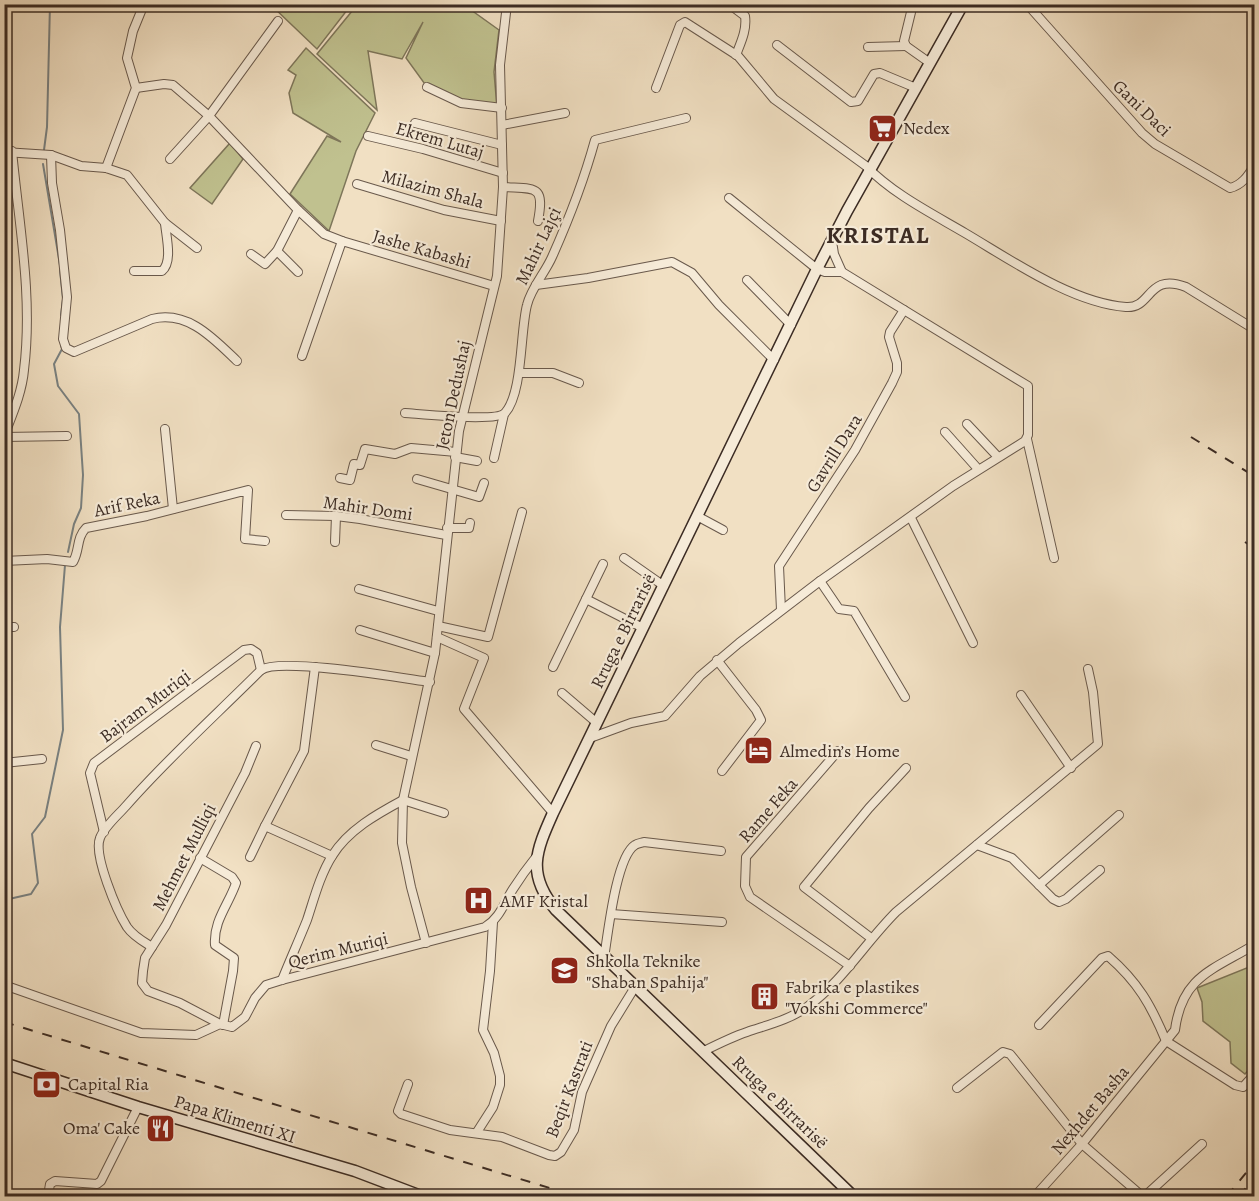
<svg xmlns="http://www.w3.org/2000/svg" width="1259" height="1201" font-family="Alegreya,serif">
<rect width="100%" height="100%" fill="#f1e0c3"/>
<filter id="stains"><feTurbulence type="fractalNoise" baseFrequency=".00333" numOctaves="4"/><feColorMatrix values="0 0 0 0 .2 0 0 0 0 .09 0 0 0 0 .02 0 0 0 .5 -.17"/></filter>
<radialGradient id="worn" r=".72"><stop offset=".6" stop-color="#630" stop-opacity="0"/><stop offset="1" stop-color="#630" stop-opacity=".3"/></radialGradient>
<g fill="#c0c18f" stroke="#7e765a" stroke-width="1.5">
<path d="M351 5 317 49 271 5 351 4Z"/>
<path d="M357 5H464L499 30 494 72 497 107 461 103 427 87 406 58 423 22 402 59 368 51 377 110 317 54Z"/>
<path d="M306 48 375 113 356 151 329 231 290 194 327 136 341 142 293 113 289 93 296 75 288 70Z"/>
<path d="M230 143 243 159 212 204 190 188Z"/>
<path d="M1254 965V1064L1245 1074 1231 1063 1230 1042 1203 1021 1202 1002 1197 988Z"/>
</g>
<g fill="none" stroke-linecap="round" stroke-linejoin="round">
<g stroke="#798181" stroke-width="2">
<path d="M44 150 47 127 50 4"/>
<path d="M43 164 60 265"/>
<path d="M60 270 63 299 61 315"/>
<path d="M61 345 62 349 54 364 58 386 79 414 83 475 81 508 74 524 68 552"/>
<path d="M4 907 9 899 31 894 38 883 32 834 45 817 63 730 60 627 65 565"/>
<path d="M4 916 8 949 6 977"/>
</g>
<defs>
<g id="street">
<path d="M729 4 745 16C747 30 741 42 736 55"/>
<path d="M913 4 904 41 906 46 930 63"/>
<path d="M1027 4 1142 133 1155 144 1230 188C1242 185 1248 176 1254 166"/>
<path d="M278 21 209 116 298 210 324 234 342 241"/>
<path d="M777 45 851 102 858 101 874 74 880 73 916 88"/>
<path d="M868 47 906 46"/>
<path d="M427 87 461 103 502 108"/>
<path d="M136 88 164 84 173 85 209 116 170 159"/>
<path d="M656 88 680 25 685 22 738 56 774 99 866 166C893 194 931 213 965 233 1011 260 1072 303 1126 307 1152 309 1147 272 1186 287L1254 329"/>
<path d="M415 123 502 145"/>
<path d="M502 125 565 113"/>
<path d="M368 136 423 149 503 173"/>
<path d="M4 152 51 155 81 166 106 168 127 175 165 223 197 248"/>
<path d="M51 155 52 183 60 230 67 297 63 339 66 348 74 352 152 319C188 310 214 339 237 361"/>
<path d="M106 168 136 88 127 58 133 31 144 4"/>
<path d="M357 184 444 210 501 221"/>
<path d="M503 187C535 189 545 184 538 221"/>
<path d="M832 241 834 254 842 272"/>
<path d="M277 251 298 272"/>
<path d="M251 254 265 264 277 251 298 210"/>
<path d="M134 271H162C173 262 166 236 165 223"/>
<path d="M747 280 791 325"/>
<path d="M536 285 588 278 672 262 692 273 719 305 774 360"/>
<path d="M302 356 342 241 494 286"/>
<path d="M519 373H553L579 383"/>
<path d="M405 413C421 414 496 422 505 413 523 393 520 332 527 305 531 288 545 273 552 257 569 219 584 180 595 140L686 118"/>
<path d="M967 424 998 457"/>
<path d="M165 429 173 509"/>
<path d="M945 432 978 469"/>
<path d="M4 436C12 415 22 393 24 370 33 296 19 225 12 151"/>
<path d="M4 437 67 436"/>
<path d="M1027 439 1054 558"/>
<path d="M455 457 477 461"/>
<path d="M494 458 504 414"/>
<path d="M4 471V493"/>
<path d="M340 478 350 480 354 464 360 465 365 449 395 454 411 448 456 452"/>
<path d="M417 479 479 497 484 483"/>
<path d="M286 515 336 516 360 519 446 535"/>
<path d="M697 516 723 530"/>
<path d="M911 518 973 643"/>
<path d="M447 528H469L470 523"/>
<path d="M335 542 336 516"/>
<path d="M624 558 664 586"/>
<path d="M4 561 47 559 73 562C80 550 76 538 86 528L147 516 248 490 245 539 265 541"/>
<path d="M820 581 839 609 854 611 905 697"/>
<path d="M359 589 438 611"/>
<path d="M586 599 643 628"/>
<path d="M781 610 779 566 855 450 892 383 897 372V363L889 337 890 332 904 310"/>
<path d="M438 626 488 637 522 512"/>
<path d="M4 627H14"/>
<path d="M360 630 435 653"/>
<path d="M437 637 484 658 464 709 553 813"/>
<path d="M717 660 756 710 761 720 722 771"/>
<path d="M553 667 603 564"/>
<path d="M562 693 597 723"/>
<path d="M1021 695 1071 768"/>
<path d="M590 738 631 723 665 716 700 676 739 643 820 581 953 486 1025 441 1028 435V386L842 272H825L817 269 729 198"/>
<path d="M376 745 411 756"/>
<path d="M256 746 245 773 166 925 145 958 143 971 142 983 148 991 180 1003 220 1024 232 1027 245 1017 255 998 266 985 282 980 485 927C500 918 504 903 513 889 520 878 528 867 536 857"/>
<path d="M838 751 746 857 745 886 750 897 850 966"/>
<path d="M4 763 42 759"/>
<path d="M265 826 304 751 315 667"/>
<path d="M104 832 90 773 94 763 244 650 251 649 257 653 261 670"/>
<path d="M977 845 1012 858 1053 899 1059 902 1066 899 1100 870"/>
<path d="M250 857 265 826 332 856"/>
<path d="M200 858 232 877 236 883C229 904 213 921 215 945L234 958 233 971 223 1025"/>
<path d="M1039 885 1119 815"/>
<path d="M611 914 722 922"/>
<path d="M871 938 804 887 869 808 906 768"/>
<path d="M426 943 411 887 402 843 403 800 435 653 459 431 497 276 503 187 500 65 507 4"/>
<path d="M152 947C144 942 133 936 127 927 117 911 93 855 100 838 104 827 118 815 126 806 168 758 216 715 261 670 280 657 401 678 430 682"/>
<path d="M604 958C608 934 616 857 635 845 638 843 641 843 644 842L721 851"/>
<path d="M282 980C290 960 299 940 307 920 314 899 320 875 332 856 348 830 377 814 403 800L444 813"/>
<path d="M4 985 141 1033 196 1035 220 1024"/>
<path d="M1039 1025 1102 958 1108 956C1138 982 1151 1005 1166 1041"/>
<path d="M1166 1041 1235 1085 1243 1087 1254 1075"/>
<path d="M704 1051C718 1044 732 1037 747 1032 767 1025 789 1020 807 1007 843 981 865 943 896 912L1098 744 1093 692 1088 669"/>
<path d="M408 1084 398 1111 401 1114 450 1130 502 1137 549 1155 555 1156 561 1152 574 1130 582 1092 611 1026 635 987"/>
<path d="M957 1088 1003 1052 1010 1054 1082 1144 1142 1196"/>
<path d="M477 1132 493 1107 500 1085V1076L494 1053 483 1030 490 971 493 922"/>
<path d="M48 1196 50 1184 55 1181 97 1184 101 1181 138 1107"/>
<path d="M1035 1196 1082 1144 1175 1030C1182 976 1213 970 1254 945"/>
<path d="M1145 1196 1202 1144"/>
</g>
<g id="secondary">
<path d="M4 1063 138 1107 355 1171 421 1196"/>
<path d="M853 1196 556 910C526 874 536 851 553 813L817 269 847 211 963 4"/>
</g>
</defs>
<use href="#street" stroke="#69594c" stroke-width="10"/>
<use href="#secondary" stroke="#3c2c24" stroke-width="13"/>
<use href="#street" stroke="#f6ebd8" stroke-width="8"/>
<use href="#secondary" stroke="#f6ebd8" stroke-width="10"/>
<g stroke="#3c2c24" stroke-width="2" stroke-dasharray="10 10" stroke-linecap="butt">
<path d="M1191 437 1254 476"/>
<path d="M1245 542 1254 548"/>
<path d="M4 1022 576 1196"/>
<path d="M1227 1196 1254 1163"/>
<path d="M1239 1196 1254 1179"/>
</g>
</g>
<defs>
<symbol id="supermarket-square" viewBox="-11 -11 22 22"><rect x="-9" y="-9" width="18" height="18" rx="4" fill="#8f2418" stroke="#f6ebd8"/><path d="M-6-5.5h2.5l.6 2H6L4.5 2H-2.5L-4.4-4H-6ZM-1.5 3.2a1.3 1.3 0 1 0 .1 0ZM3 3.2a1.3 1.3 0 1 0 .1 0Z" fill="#fff"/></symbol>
<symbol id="hotel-square" viewBox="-11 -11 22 22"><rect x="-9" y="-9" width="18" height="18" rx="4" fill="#8f2418" stroke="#f6ebd8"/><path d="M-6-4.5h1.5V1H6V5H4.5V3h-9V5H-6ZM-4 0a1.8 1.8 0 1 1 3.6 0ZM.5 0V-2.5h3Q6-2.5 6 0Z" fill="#fff"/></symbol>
<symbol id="hospital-square" viewBox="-11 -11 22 22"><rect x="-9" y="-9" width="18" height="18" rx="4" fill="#8f2418" stroke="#f6ebd8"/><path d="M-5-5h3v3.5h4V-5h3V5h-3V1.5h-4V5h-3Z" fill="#fff"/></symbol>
<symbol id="school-square" viewBox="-11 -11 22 22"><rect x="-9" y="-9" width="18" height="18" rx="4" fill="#8f2418" stroke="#f6ebd8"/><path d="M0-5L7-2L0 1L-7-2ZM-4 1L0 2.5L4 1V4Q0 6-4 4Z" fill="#fff"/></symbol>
<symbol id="building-square" viewBox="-11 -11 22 22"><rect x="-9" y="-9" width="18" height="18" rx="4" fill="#8f2418" stroke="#f6ebd8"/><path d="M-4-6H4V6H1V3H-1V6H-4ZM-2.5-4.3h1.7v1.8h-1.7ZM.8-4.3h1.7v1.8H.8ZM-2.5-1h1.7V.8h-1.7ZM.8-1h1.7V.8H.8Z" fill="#fff"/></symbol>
<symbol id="bank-square" viewBox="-11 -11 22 22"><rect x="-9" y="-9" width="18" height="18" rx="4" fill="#8f2418" stroke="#f6ebd8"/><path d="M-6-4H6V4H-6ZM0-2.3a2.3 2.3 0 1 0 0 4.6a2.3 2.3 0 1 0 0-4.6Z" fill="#fff"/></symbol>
<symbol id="restaurant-square" viewBox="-11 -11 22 22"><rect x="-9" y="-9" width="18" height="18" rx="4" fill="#8f2418" stroke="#f6ebd8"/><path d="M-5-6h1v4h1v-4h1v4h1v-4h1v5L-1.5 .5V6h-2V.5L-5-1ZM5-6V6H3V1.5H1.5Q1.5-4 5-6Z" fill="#fff"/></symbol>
</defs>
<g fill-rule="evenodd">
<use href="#supermarket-square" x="866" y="112" width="33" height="33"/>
<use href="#hotel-square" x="742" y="734" width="33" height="33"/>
<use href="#hospital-square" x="462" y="884" width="33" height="33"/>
<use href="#school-square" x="548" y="954" width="33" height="33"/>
<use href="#building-square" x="748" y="980" width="33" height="33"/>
<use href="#bank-square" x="30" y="1068" width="33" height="33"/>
<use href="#restaurant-square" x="144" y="1112" width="33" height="33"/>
</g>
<g text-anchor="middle" stroke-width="4.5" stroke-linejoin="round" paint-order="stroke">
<g font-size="18" fill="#3c2c24" stroke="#f6ebd8">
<text transform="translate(1142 108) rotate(44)" y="6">Gani Daci</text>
<text transform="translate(440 140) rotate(16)" y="6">Ekrem Lutaj</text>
<text transform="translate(433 189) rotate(15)" y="6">Milazim Shala</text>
<text transform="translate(538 246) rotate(-65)" y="6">Mahir Lajçi</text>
<text transform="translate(422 249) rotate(16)" y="6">Jashe Kabashi</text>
<text transform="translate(453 395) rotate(-78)" y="6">Jeton Dedushaj</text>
<text transform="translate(834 453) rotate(-58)" y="6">Gavrill Dara</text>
<text transform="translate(127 504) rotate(-12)" y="6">Arif Reka</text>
<text transform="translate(368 508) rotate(8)" y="6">Mahir Domi</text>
<text transform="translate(623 631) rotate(-64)" y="6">Rruga e Birrarisë</text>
<text transform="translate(145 706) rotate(-37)" y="6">Bajram Muriqi</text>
<text transform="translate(768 810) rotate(-49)" y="6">Rame Feka</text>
<text transform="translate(184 857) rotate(-63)" y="6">Mehmet Mulliqi</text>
<text transform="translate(338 950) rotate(-14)" y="6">Qerim Muriqi</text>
<text transform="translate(569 1089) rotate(-69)" y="6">Beqir Kastrati</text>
<text transform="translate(780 1102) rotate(44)" y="6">Rruga e Birrarisë</text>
<text transform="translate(1090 1110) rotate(-50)" y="6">Nexhdet Basha</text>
<text transform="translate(235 1119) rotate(17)" y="6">Papa Klimenti XI</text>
</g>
<g font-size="18" fill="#3c2c24" stroke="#f6ebd8" text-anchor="start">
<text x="903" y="134">Nedex</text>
<text x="780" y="757">Almedin’s Home</text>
<text x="500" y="907">AMF Kristal</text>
<text x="586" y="967">Shkolla Teknike<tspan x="586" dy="21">"Shaban Spahija"</tspan></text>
<text x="785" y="993">Fabrika e plastikes<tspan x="785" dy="21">"Vokshi Commerce"</tspan></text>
<text x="68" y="1090">Capital Ria</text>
<text x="140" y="1134" text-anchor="end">Oma' Cake</text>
</g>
<g font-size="24" font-weight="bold" letter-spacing="1.5" fill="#3c2c24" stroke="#f6ebd8">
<text x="878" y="243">KRISTAL</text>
</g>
</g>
<rect width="1259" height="1201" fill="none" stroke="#f1e0c3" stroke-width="24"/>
<rect x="6" y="6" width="1247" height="1189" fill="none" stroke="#3c2c24" stroke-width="3"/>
<rect x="12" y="12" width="1235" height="1177" fill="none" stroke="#3c2c24" stroke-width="1.5"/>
<rect width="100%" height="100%" filter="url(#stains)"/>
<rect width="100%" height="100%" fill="url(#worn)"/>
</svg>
